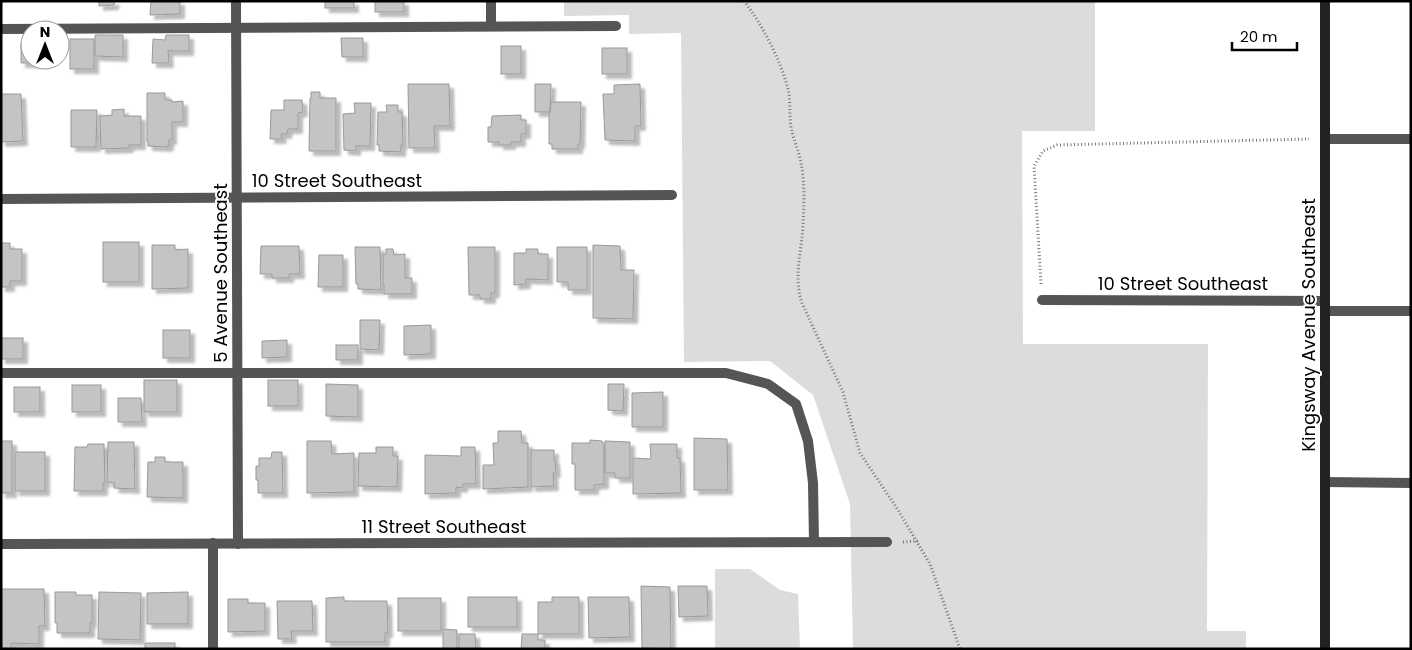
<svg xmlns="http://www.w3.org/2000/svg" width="1412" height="650" font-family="Poppins,sans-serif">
<defs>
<filter id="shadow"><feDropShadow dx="4.5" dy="4.5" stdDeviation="1" flood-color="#0004"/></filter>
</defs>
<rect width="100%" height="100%" fill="#fff"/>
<g fill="#dcdcdc">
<path d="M564 1H1095V131H1022L1023 344H1208L1207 631H1246V649H853L850 504 813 395 770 361 684 362 681 33 629 34V15L564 16Z"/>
<path d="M715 569H750L780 590 798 594 800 649H715Z"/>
</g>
<g fill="#c4c4c4" stroke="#999" filter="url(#shadow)">
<path d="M99 1H115L114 5 99 6Z"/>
<path d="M151 1H180V14L150 15Z"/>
<rect x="325" y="1" width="29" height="7"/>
<rect x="375" y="1" width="29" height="11"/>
<path d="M95 35H123V57L95 56Z"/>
<path d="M166 35H189V51H168L169 63H152L153 39 165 40Z"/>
<path d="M341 38H363V57H342Z"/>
<rect x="70" y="39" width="24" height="30"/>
<path d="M21 43H30V60H43V63H21Z"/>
<rect x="501" y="46" width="20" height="28"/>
<rect x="602" y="48" width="25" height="26"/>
<path d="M408 84H449L450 126H434L435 148H409Z"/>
<path d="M535 84H551L550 112H535Z"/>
<path d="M640 84 641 126H635V141L605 140 603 94H614V85Z"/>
<path d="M311 92H320V98H336V151H309L310 98H311Z"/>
<path d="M147 93H165V100H172V102L183 101V122H172V140H169V146H167V147L148 146V141H147Z"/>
<path d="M1 94H21L23 141 1 142Z"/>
<path d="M284 100H302L303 112 298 113V129H288L287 134H281L282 139H270L271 110H284Z"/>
<path d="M551 102H581L580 144H578V149H552V144H549V113H550Z"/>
<path d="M354 103H371L370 146H356V151L344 150 343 114 355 113Z"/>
<path d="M386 105H398V112H402L403 145H401V152L379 151V145H377L378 112H387Z"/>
<path d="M124 109V116H141V145H129V148L101 149 100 116 112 115V110Z"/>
<path d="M71 110H97L96 147H71Z"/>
<path d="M521 115V120H526V134H521V142H511V145H499V142H488V127H491L492 116Z"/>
<rect x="103" y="242" width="36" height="40"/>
<path d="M1 243H10V249H22V281H10V287H1Z"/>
<path d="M152 245H175V250L188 249V288L152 289Z"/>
<path d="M593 245 620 246 621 270H634L633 319 593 318Z"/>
<path d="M261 246H299L300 274H289V278H272V274H260Z"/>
<path d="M355 247H380L381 290 358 289V284H356Z"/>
<path d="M468 247H495V293H491V299H480V295H469Z"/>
<path d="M557 247H587V290H568V282H557Z"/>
<path d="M386 249H393L394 255 405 254V278H412V294H384V285H383V254H386Z"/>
<path d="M526 249H538V254H548V280L526 279V284L514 285V253H526Z"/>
<path d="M319 255H343V287H318Z"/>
<path d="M360 320H380L379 350 360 349Z"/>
<path d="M431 325V354L404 355V326Z"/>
<rect x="163" y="330" width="27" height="28"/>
<rect x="1" y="338" width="22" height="21"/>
<path d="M287 340V357L262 358V341Z"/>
<rect x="336" y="345" width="22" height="15"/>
<rect x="144" y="380" width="33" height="32"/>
<rect x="268" y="380" width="30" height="26"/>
<path d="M326 384 358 385V417L326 416Z"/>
<path d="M608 384H624L623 411 608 410Z"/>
<rect x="72" y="385" width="29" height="27"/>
<rect x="14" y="387" width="26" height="25"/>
<path d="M663 392V427H632V393Z"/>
<path d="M118 398H141L142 422H118Z"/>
<path d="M498 431H521L522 443H528V487L483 489V465H494L493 443H498Z"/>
<path d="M694 438 727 439 728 490H694Z"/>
<path d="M590 440 602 441V443H604V484L594 485V490H575V464H572V443H590Z"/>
<rect x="1" y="441" width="11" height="52"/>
<path d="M307 441H331L332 454 354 453V492L307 493Z"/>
<path d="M605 441 630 442V478H615V473H605Z"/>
<path d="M108 442H134L135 489 114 488 115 483 107 482Z"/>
<path d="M88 444H104L105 483H103V491H74L75 447H87Z"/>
<path d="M650 444H677V458H680L681 493 633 494V458L651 459Z"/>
<path d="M376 447H393V456H398L397 487 358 486 359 453H376Z"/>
<path d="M461 447H475L476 484H463V488L456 487V493L425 494V455L461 456Z"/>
<path d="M531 450H554V460H555L556 473H553L554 486 531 487Z"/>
<rect x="15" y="452" width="30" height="39"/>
<path d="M272 452H282L283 493H258V480H256V466H259V458H271Z"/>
<path d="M155 457H165V462H183V498L147 497 148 462H155Z"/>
<path d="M641 586 670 587 671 649 642 648Z"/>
<path d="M678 586H707L708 616 679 617Z"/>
<path d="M1 589H44L45 626H39V644L11 643V649H1Z"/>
<path d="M55 592H76V595H92V623H90V633H57V623H55Z"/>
<path d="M99 592 141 593 140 640 98 639Z"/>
<path d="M188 592V624H147V593Z"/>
<path d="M344 597V601H387L388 633H385V642H326V598Z"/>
<rect x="468" y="597" width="49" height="30"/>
<path d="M552 597H579V634H538V602H552Z"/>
<path d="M588 597H629L630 637 589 638Z"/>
<rect x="398" y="598" width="43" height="33"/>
<path d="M228 599H248V603H265V631L228 632Z"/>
<path d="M277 601H312L313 631H291L292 639H278Z"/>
<path d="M443 629 457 630V649H443Z"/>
<path d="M459 634H475L476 649H459Z"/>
<path d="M522 634H538V640H545V649H521Z"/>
<rect x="145" y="643" width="30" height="6"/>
</g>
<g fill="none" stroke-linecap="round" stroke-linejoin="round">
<g stroke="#777" stroke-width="3" stroke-dasharray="1 2.5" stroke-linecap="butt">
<path d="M744 1C762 24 781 61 788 89 791 102 789 114 791 127 793 139 799 151 801 163 805 182 804 205 803 224 802 251 793 277 802 303L843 392 860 453 898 510 930 564 960 649"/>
<path d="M1041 284 1034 166 1043 151 1057 145 1309 139"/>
<path d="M903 542 918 541"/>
</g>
<g stroke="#555" stroke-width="10">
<path d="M491 26V1"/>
<path d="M1 29 616 26"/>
<path d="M1325 139H1411"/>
<path d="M1 373H726L768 384 796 404 808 441 813 483 814 542"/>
<path d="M1325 482 1411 483"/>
</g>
<g stroke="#555" stroke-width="10">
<path d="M236 1 238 544"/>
<path d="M1 199 672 195"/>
<path d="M1042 300 1325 301"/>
<path d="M1325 311H1411"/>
<path d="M213 543V649"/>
<path d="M1 544 887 542"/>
</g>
<path stroke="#222" stroke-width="10" d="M1325 1V649"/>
</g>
<g text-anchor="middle" stroke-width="4" stroke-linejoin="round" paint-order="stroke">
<g font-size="18" fill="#000" stroke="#fff">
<text x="337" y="187">10 Street Southeast</text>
<text transform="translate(221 273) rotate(-90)" y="6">5 Avenue Southeast</text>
<text x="1183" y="290">10 Street Southeast</text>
<text transform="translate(1309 325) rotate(-90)" y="6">Kingsway Avenue Southeast</text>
<text x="444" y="533">11 Street Southeast</text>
</g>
</g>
<rect width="1412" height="650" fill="none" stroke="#000000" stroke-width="5"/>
<g transform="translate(45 45)"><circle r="24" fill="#ffffff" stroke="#999999"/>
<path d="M0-4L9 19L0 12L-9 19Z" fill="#000000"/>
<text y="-8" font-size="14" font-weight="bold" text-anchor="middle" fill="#000000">N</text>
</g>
<path d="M1232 42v8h65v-8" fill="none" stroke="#000000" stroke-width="2.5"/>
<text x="1240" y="42" font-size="15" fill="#000000" stroke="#ffffff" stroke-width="4" paint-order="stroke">20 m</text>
</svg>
